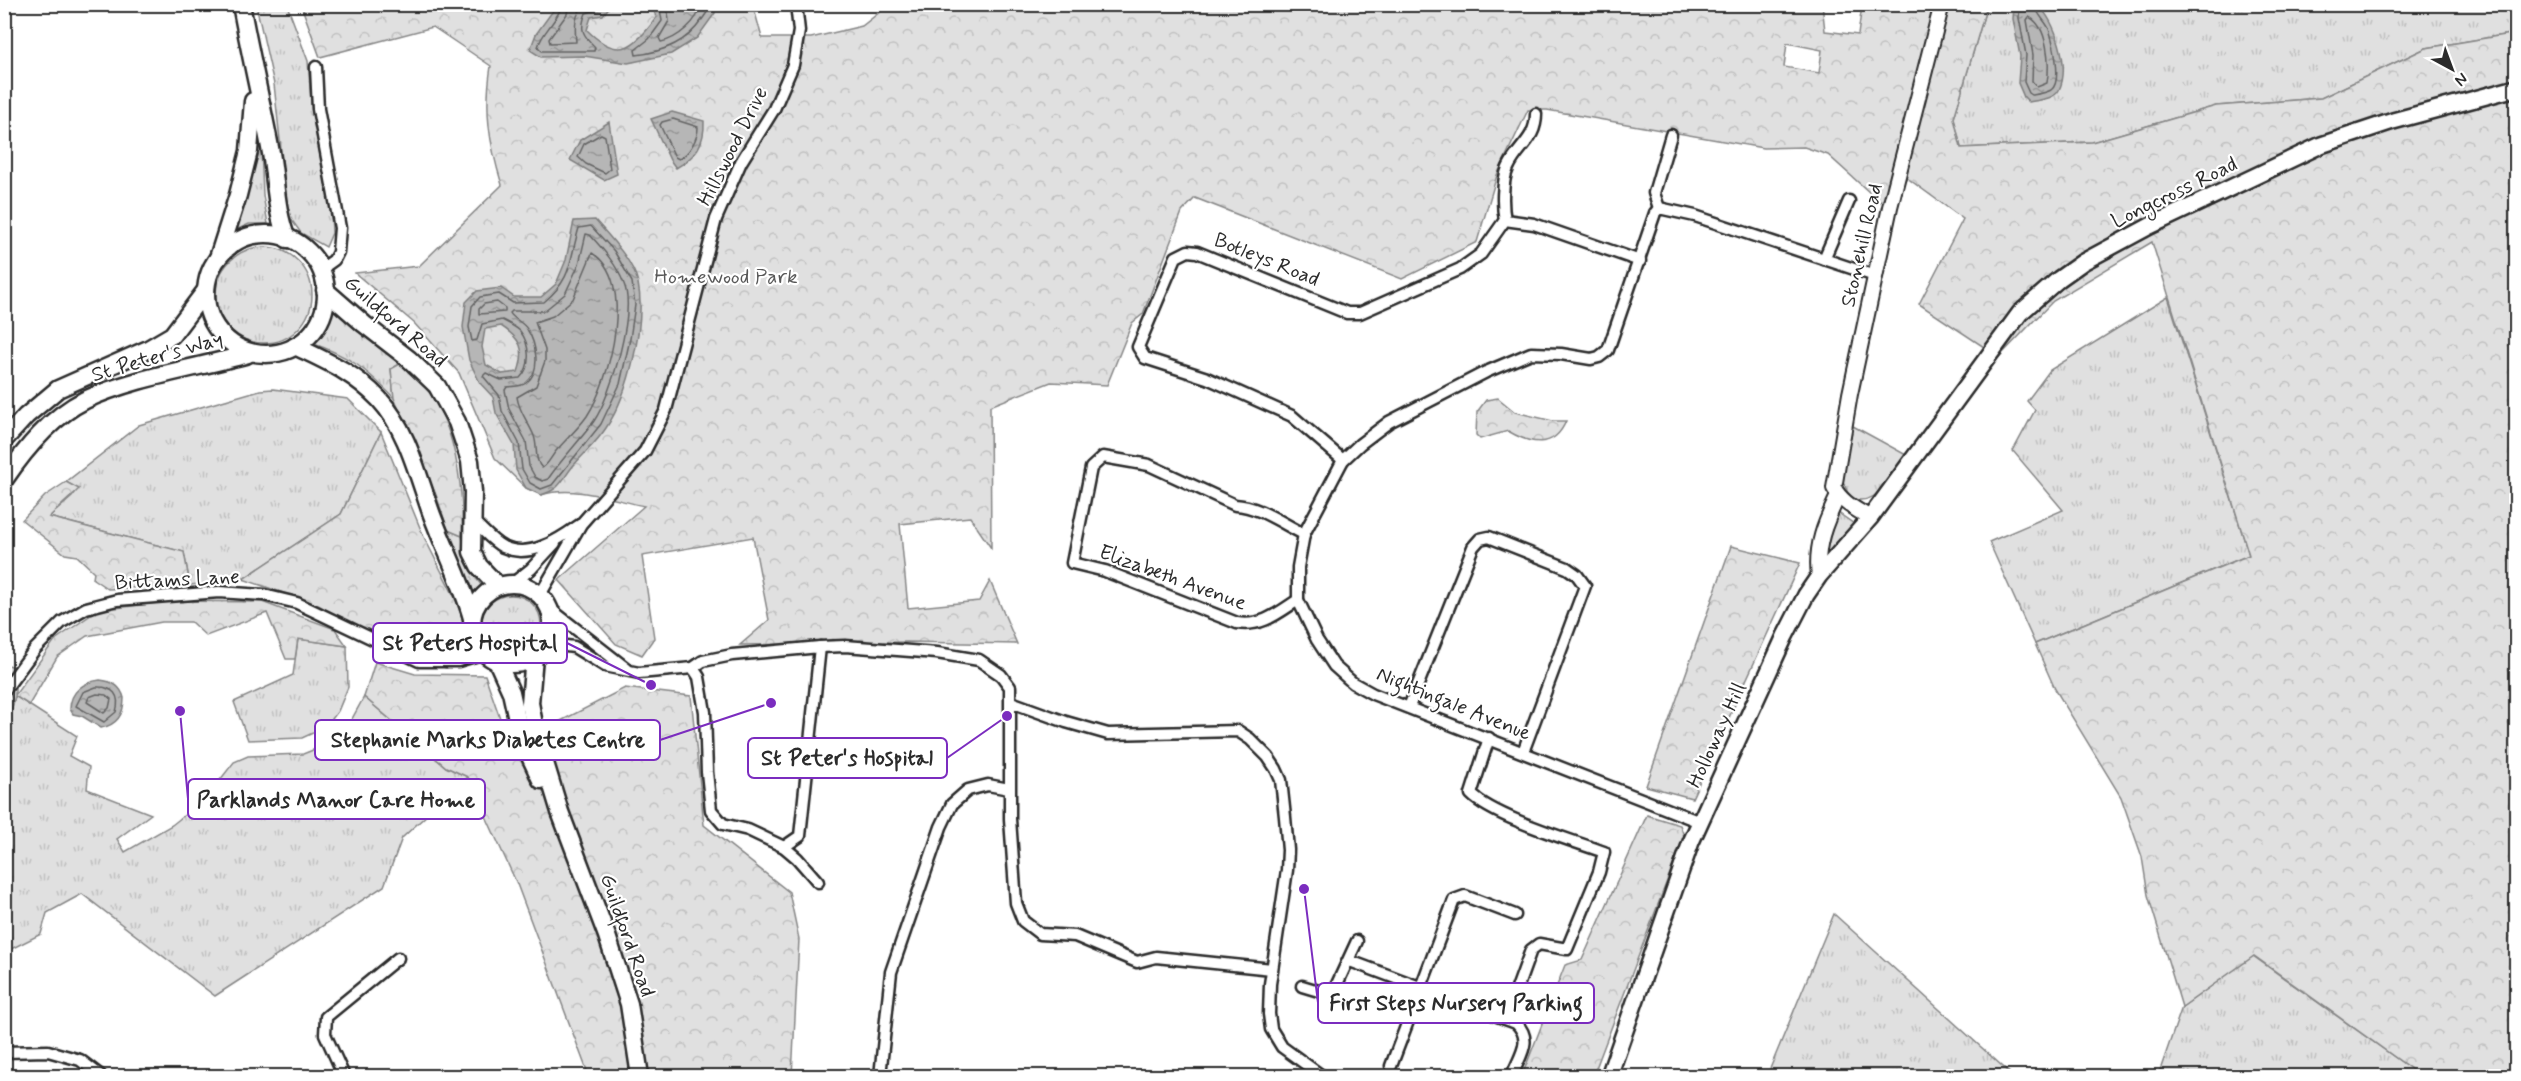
<svg xmlns="http://www.w3.org/2000/svg" width="2521" height="1081" font-family="Mynerve,sans-serif">
<defs>
<pattern id="grass-tufts" width="24" height="20" patternUnits="userSpaceOnUse" patternTransform="scale(1.5)"><rect width="24" height="20" fill="#e0e0e0"/><path d="M3 7l-1-3M5 7V3M7 7l1-3M15 17l-1-3M17 17v-4M19 17l1-3" fill="none" stroke="#c0c0c0"/></pattern>
<pattern id="forest-crowns" width="20" height="18" patternUnits="userSpaceOnUse" patternTransform="scale(1.5)"><rect width="20" height="18" fill="#e0e0e0"/><path d="M2 6a3 3 0 1 1 6 0M12 15a3 3 0 1 1 6 0" fill="none" stroke="#c0c0c0"/></pattern>
<pattern id="water-ripples" width="26" height="14" patternUnits="userSpaceOnUse" patternTransform="scale(1.5)"><rect width="26" height="14" fill="#b6b6b6"/><path d="M2 4q2-2 4 0t4 0M15 11q2-2 4 0t4 0" fill="none" stroke="#949494"/></pattern>
</defs>
<rect width="100%" height="100%" fill="#fff"/>
<filter id="ink" filterUnits="userSpaceOnUse"><feTurbulence type="fractalNoise" baseFrequency=".0167" numOctaves="2"/><feDisplacementMap in="SourceGraphic" scale="12" xChannelSelector="R" yChannelSelector="G"/><feConvolveMatrix kernelMatrix="1 2 1 2 8 2 1 2 1" color-interpolation-filters="sRGB"/></filter>
<g filter="url(#ink)">
<g fill="url(#grass-tufts)" stroke="#868686" stroke-width="1.5">
<path d="M256 5H287L308 61 312 113 331 212 332 233 326 247 301 233 288 215 274 84Z"/>
<path d="M1987 5H2516V33L2426 48 2321 98 2216 106 2092 142 1961 148 1954 118Z"/>
<path d="M261 147 263 195 268 224H249L234 231 252 176 255 151Z"/>
<circle cx="264" cy="295" r="48"/>
<path d="M2168 297 2249 555 2035 644 1989 542 2063 510 2013 451 2035 410 2027 401 2050 370Z"/>
<path d="M330 303 366 337 400 364 391 369 394 398C366 369 350 356 311 343L329 312Z"/>
<path d="M273 389 348 399 381 432 341 514 243 579 190 585 184 552 49 517 72 497 78 489 66 482 139 425 260 390Z"/>
<path d="M1853 426 1908 456C1893 475 1877 509 1850 498L1842 479Z"/>
<path d="M1837 512 1854 524 1823 560Z"/>
<path d="M448 530 462 536C465 555 469 571 482 586L473 592Z"/>
<circle cx="511" cy="625" r="30"/>
<path d="M298 639 347 646 348 687 338 711 326 727 302 738 248 740 234 702 293 675Z"/>
<path d="M15 696 77 736 69 756 89 767 87 789 151 814 117 839 125 852 172 825 192 809 213 789 234 762 248 756 303 754 333 742 348 726 364 697 446 767 468 777 402 838 384 886 215 996 82 894 47 913 41 934 5 952 4 735Z"/>
<path d="M1834 914 2013 1076H1767Z"/>
<path d="M2253 956 2421 1076H2158L2182 1007Z"/>
</g>
<g fill="url(#forest-crowns)" stroke="#868686" stroke-width="1.5" fill-rule="evenodd">
<path d="M890 4H1822L1825 31 1858 35 1862 5H1987L1954 118 1961 148 2092 142 2216 106 2321 98 2426 48 2516 33V1076H2421L2254 956 2182 1007 2148 895 2142 857 2121 797 2055 689 2035 644 2249 555 2152 242 2053 301 1999 357 1919 304 1963 219 1907 178 1880 202 1828 155 1804 147 1763 148 1547 110H1528L1497 175 1477 242 1402 279 1195 198 1182 212 1143 314 1132 323 1107 385 1051 382 990 406 991 548 970 517 900 524 908 608 979 601 990 581 1017 644 907 642 740 645 769 620 753 537 642 556 654 638 642 655 616 644 559 580 644 506C611 499 573 485 541 495L526 488 495 458 459 373 414 323 355 273 419 266 502 185C489 142 484 111 491 66L433 27 320 57 301 5H753L762 38H811L862 26ZM1787 43 1822 50 1819 73 1784 67Z"/>
<path d="M400 364C407 369 415 375 421 382 455 419 464 487 462 536L448 530 436 495 394 398 391 369Z"/>
<path d="M1498 398 1515 412 1553 421H1566C1554 450 1530 444 1508 431L1480 439 1476 435 1477 412 1486 400Z"/>
<path d="M381 432 423 535 455 598 463 620 461 637 448 649 429 653 403 651 318 605 243 579 341 514Z"/>
<path d="M66 482 79 489 49 517 184 552 190 585 108 589 93 579 94 572 77 556 65 554 22 520 45 496Z"/>
<path d="M1731 546 1800 563 1692 798 1646 786Z"/>
<path d="M175 601 262 602 335 629 347 646 298 639 295 659H286L267 613 206 636 191 622H162L87 636 57 657 29 705 15 696 5 735V664L15 667V695L55 640 98 610Z"/>
<path d="M375 662 415 674 485 675 510 747 625 688 691 696 704 825 789 892 799 939 792 1076H589L517 884 468 777 446 767 364 697Z"/>
<path d="M1647 815 1680 825 1684 836 1593 1076H1522L1565 965 1582 960Z"/>
</g>
<g fill="url(#water-ripples)" stroke="#7e7e7e" stroke-width="1.5" fill-rule="evenodd">
<path d="M557 5H611L603 15 591 17 587 30C618 61 634 49 656 18L653 5H714L715 13 697 38 671 54 628 63 584 56 541 57 530 50 536 34Z"/>
<path d="M2014 5H2038C2055 21 2071 66 2059 90 2055 99 2039 100 2029 102L2024 97 2018 83 2020 56 2013 19Z"/>
<path d="M672 112 704 121C705 143 696 157 676 168L670 160 651 119Z"/>
<path d="M609 122 617 174 604 180 570 160 580 140Z"/>
<path d="M595 220C609 236 634 262 638 283 646 323 629 394 606 428 597 442 584 453 573 466 561 481 561 489 541 495L526 488 516 470 514 445 496 413 493 397 480 383 469 360 463 327 466 302 477 291 501 288 514 297H541L556 284 566 260 574 221ZM501 326C521 339 526 349 518 372L502 374 486 365 482 347 485 329Z"/>
<path d="M100 680C112 681 121 686 124 698 124 714 117 725 101 728L82 716 73 714 70 709C70 691 84 682 100 680Z"/>
</g>
<g fill="none" stroke-linecap="round" stroke-linejoin="round">
<g stroke="#636363" stroke-width="1.5">
<path d="M562 4C559 20 542 31 538 47L542 51H594L595 47C583 35 579 30 586 13L599 9 603 4"/>
<path d="M569 4 567 14 549 39 550 43 576 42C575 29 573 14 586 4"/>
<path d="M659 4 662 21 649 39 635 50 636 55C663 52 686 43 701 21 705 15 709 12 709 4"/>
<path d="M667 4 669 21 659 38 661 42C677 39 699 21 701 4"/>
<path d="M2020 4 2019 18 2026 55 2024 82 2029 93 2032 95C2038 94 2046 93 2051 90 2063 82 2053 41 2049 29 2045 20 2036 14 2035 4"/>
<path d="M2029 17C2048 26 2050 64 2047 83L2037 87 2032 81 2033 55 2027 20Z"/>
<path d="M673 119 698 127C698 139 689 154 679 159L675 157 660 125 662 122Z"/>
<path d="M601 134 605 136 610 169 605 173 586 164 578 157 584 144Z"/>
<path d="M591 226 614 251 632 282 635 305 630 339 620 384 601 424 552 485 541 489 530 483 522 469 519 443 502 411 499 395 483 376 486 373 501 380 520 378C532 366 530 344 520 331 516 327 508 323 502 320L482 324 477 340 472 341 469 327 472 306 480 297 499 294 513 303 544 302C573 278 569 261 579 228Z"/>
<path d="M586 234 590 235C603 249 617 265 624 284 636 312 611 396 594 421 580 441 562 458 548 479L542 481 535 477 529 466 526 441 509 409 505 390 507 387C513 386 521 387 526 383 542 371 536 343 527 329 523 322 514 320 510 313L512 311H544L565 294 579 264Z"/>
<path d="M592 253C637 280 610 381 587 416 578 429 566 439 556 451 551 457 548 465 542 468 534 460 538 447 534 436 529 423 519 412 517 397L536 386 545 361V350L535 322 553 316 573 299Z"/>
<path d="M497 302 505 308V312L479 314V309L484 304Z"/>
<path d="M96 687C113 686 121 695 116 712L104 722 76 706 83 692Z"/>
<path d="M97 694 106 695 111 699 109 708 104 713 87 702 89 697Z"/>
</g>
<defs>
<g id="minor">
<path d="M316 67 318 109 340 228 338 252 334 260 320 270"/>
<path d="M1659 208 1654 193 1671 135"/>
<path d="M1505 220C1502 206 1502 181 1508 168 1518 146 1536 140 1536 114"/>
<path d="M1824 259 1849 201"/>
<path d="M1343 460 1292 416 1207 378 1145 358 1138 347 1176 257 1188 251 1197 252 1347 313H1360L1460 269 1481 254 1505 220 1534 224 1640 261"/>
<path d="M474 522C483 530 493 542 503 547 529 559 557 541 578 526"/>
<path d="M512 584 531 569 555 543"/>
<path d="M540 595 581 524 645 451 666 410 716 219 741 162 774 109 793 65 799 31 796 4"/>
<path d="M1298 600C1278 613 1262 627 1237 623L1105 571 1072 563 1091 468 1103 457 1149 465 1235 505C1259 506 1283 524 1304 534"/>
<path d="M549 608 627 669"/>
<path d="M546 646 558 645 574 647 605 666 639 673 693 668 703 661 732 655 820 647 845 646 937 653 979 660 1001 675 1010 687V819L1016 903 1023 921 1040 934 1075 936 1137 962 1156 957 1272 969"/>
<path d="M446 661 473 632"/>
<path d="M693 668 699 677 705 712 707 772 711 810 723 824 748 830 784 847 797 858 818 882"/>
<path d="M4 691 35 649 62 622 86 608 117 600 219 592 264 595 297 603 419 661H458L485 653"/>
<path d="M1011 702 1066 722 1108 734 1238 731 1250 739 1268 757 1276 769 1281 780 1285 817 1288 850 1287 870 1270 984 1269 1014 1271 1029 1282 1047 1322 1076"/>
<path d="M1409 707 1473 547 1480 539 1489 537 1567 568 1577 575 1585 586 1523 752"/>
<path d="M1489 738 1471 794C1493 817 1571 840 1604 852L1599 872 1567 949 1539 944 1531 950 1506 1019"/>
<path d="M1700 822 1373 694 1353 683 1334 666 1317 640 1298 600V567L1304 534 1343 460 1360 444 1389 422 1486 372 1531 353 1561 354 1591 359 1599 357 1608 350 1655 213 1659 208 1695 216 1875 276"/>
<path d="M784 847 800 836 820 647"/>
<path d="M1350 961 1516 1023C1534 1041 1519 1056 1512 1076"/>
<path d="M1302 986 1332 995 1357 941"/>
<path d="M4 1052 48 1051 80 1060 101 1076"/>
<path d="M1391 1066 1454 900 1465 896 1515 915"/>
<path d="M344 1076 325 1034 326 1017 398 958"/>
<path d="M880 1076 891 972 941 827 952 804 968 790 988 785 1009 789"/>
</g>
<g id="tertiary">
<path d="M1870 518C1856 509 1842 503 1834 488L1850 394 1890 207 1942 4"/>
<path d="M1819 576C1815 546 1825 523 1838 496"/>
</g>
<path id="secondary" d="M1609 1076 1691 842 1785 636 1806 595 1819 576 1870 518 2020 313 2059 279 2083 262 2150 226 2321 145 2393 121 2516 88"/>
<g id="primary">
<path d="M241 4C250 54 262 104 271 153 276 182 276 212 287 239"/>
<circle cx="266" cy="294" r="60"/>
<path d="M218 258 238 195 249 151 253 101"/>
<path d="M325 290 364 324 409 359 437 386 457 422 470 461 473 492 472 552 479 566 498 586"/>
<path d="M295 346C328 362 353 372 379 399 408 430 418 477 432 515 445 550 462 582 472 618"/>
<path d="M4 440 26 416 58 389 148 349 172 335 206 290"/>
<path d="M4 480C25 449 51 417 85 400 131 378 197 368 248 354"/>
<circle cx="512" cy="624" r="40"/>
<path d="M534 657 530 703 535 730 560 812 607 936 629 1004 640 1076"/>
<path d="M497 661 511 692 521 737 541 780"/>
</g>
</defs>
<use href="#minor" stroke="#2b2b2b" stroke-width="15"/>
<use href="#tertiary" stroke="#2b2b2b" stroke-width="18"/>
<use href="#secondary" stroke="#2b2b2b" stroke-width="20"/>
<use href="#primary" stroke="#2b2b2b" stroke-width="21"/>
<use href="#minor" stroke="#fff" stroke-width="10"/>
<use href="#tertiary" stroke="#fff" stroke-width="14"/>
<use href="#secondary" stroke="#fff" stroke-width="15"/>
<use href="#primary" stroke="#fff" stroke-width="16"/>
</g>
</g>
<g text-anchor="middle" stroke-width="4.5" stroke-linejoin="round" paint-order="stroke">
<g font-size="21" fill="#2b2b2b" stroke="#fff">
<text transform="translate(732 146) rotate(-63)" y="7">Hillswood Drive</text>
<text transform="translate(2174 192) rotate(-26)" y="7">Longcross Road</text>
<text transform="translate(1861 245) rotate(-77)" y="7">Stonehill Road</text>
<text transform="translate(1267 259) rotate(22)" y="7">Botleys Road</text>
<text transform="translate(396 321) rotate(41)" y="7">Guildford Road</text>
<text transform="translate(157 356) rotate(-16)" y="7">St Peter's Way</text>
<text transform="translate(1173 577) rotate(20)" y="7">Elizabeth Avenue</text>
<text transform="translate(177 579) rotate(-3)" y="7">Bittams Lane</text>
<text transform="translate(1454 703) rotate(22)" y="7">Nightingale Avenue</text>
<text transform="translate(1716 735) rotate(-65)" y="7">Holloway Hill</text>
<text transform="translate(628 935) rotate(71)" y="7">Guildford Road</text>
</g>
<g font-size="21" fill="#585858" stroke="#fff">
<text x="726" y="283">Homewood Park</text>
</g>
</g>
<path fill="none" stroke="#7b2cbf" stroke-width="2" d="M651 685L567 643M771 703L660 740M1007 716L947 758M180 711L188 799M1304 889L1318 1003"/>
<g fill="#7b2cbf" stroke="#fff" stroke-width="2">
<circle cx="651" cy="685" r="6"/>
<circle cx="771" cy="703" r="6"/>
<circle cx="1007" cy="716" r="6"/>
<circle cx="180" cy="711" r="6"/>
<circle cx="1304" cy="889" r="6"/>
</g>
<g fill="#fff" stroke="#7b2cbf" stroke-width="2">
<rect x="373" y="623" width="194" height="40" rx="6"/>
<rect x="315" y="720" width="345" height="40" rx="6"/>
<rect x="748" y="738" width="199" height="40" rx="6"/>
<rect x="188" y="779" width="297" height="40" rx="6"/>
<rect x="1318" y="983" width="276" height="40" rx="6"/>
</g>
<g font-size="22" text-anchor="middle" font-weight="bold" fill="#2b2b2b">
<text x="470" y="650">St Peters Hospital</text>
<text x="488" y="747">Stephanie Marks Diabetes Centre</text>
<text x="847" y="765">St Peter's Hospital</text>
<text x="336" y="807">Parklands Manor Care Home</text>
<text x="1456" y="1010">First Steps Nursery Parking</text>
</g>
<rect width="2521" height="1081" fill="none" stroke="#fff" stroke-width="24"/>
<rect x="12" y="12" width="2497" height="1057" fill="none" stroke="#2b2b2b" stroke-width="2" filter="url(#ink)"/>
<g transform="translate(2452 69) rotate(139)" stroke="#ffffff" stroke-width="4.5" paint-order="stroke">
<path d="M0-4.5L10 22L0 15L-10 22Z" fill="#2b2b2b"/>
<text y="-9" font-size="16" font-weight="bold" text-anchor="middle" fill="#2b2b2b">N</text>
</g>
</svg>
